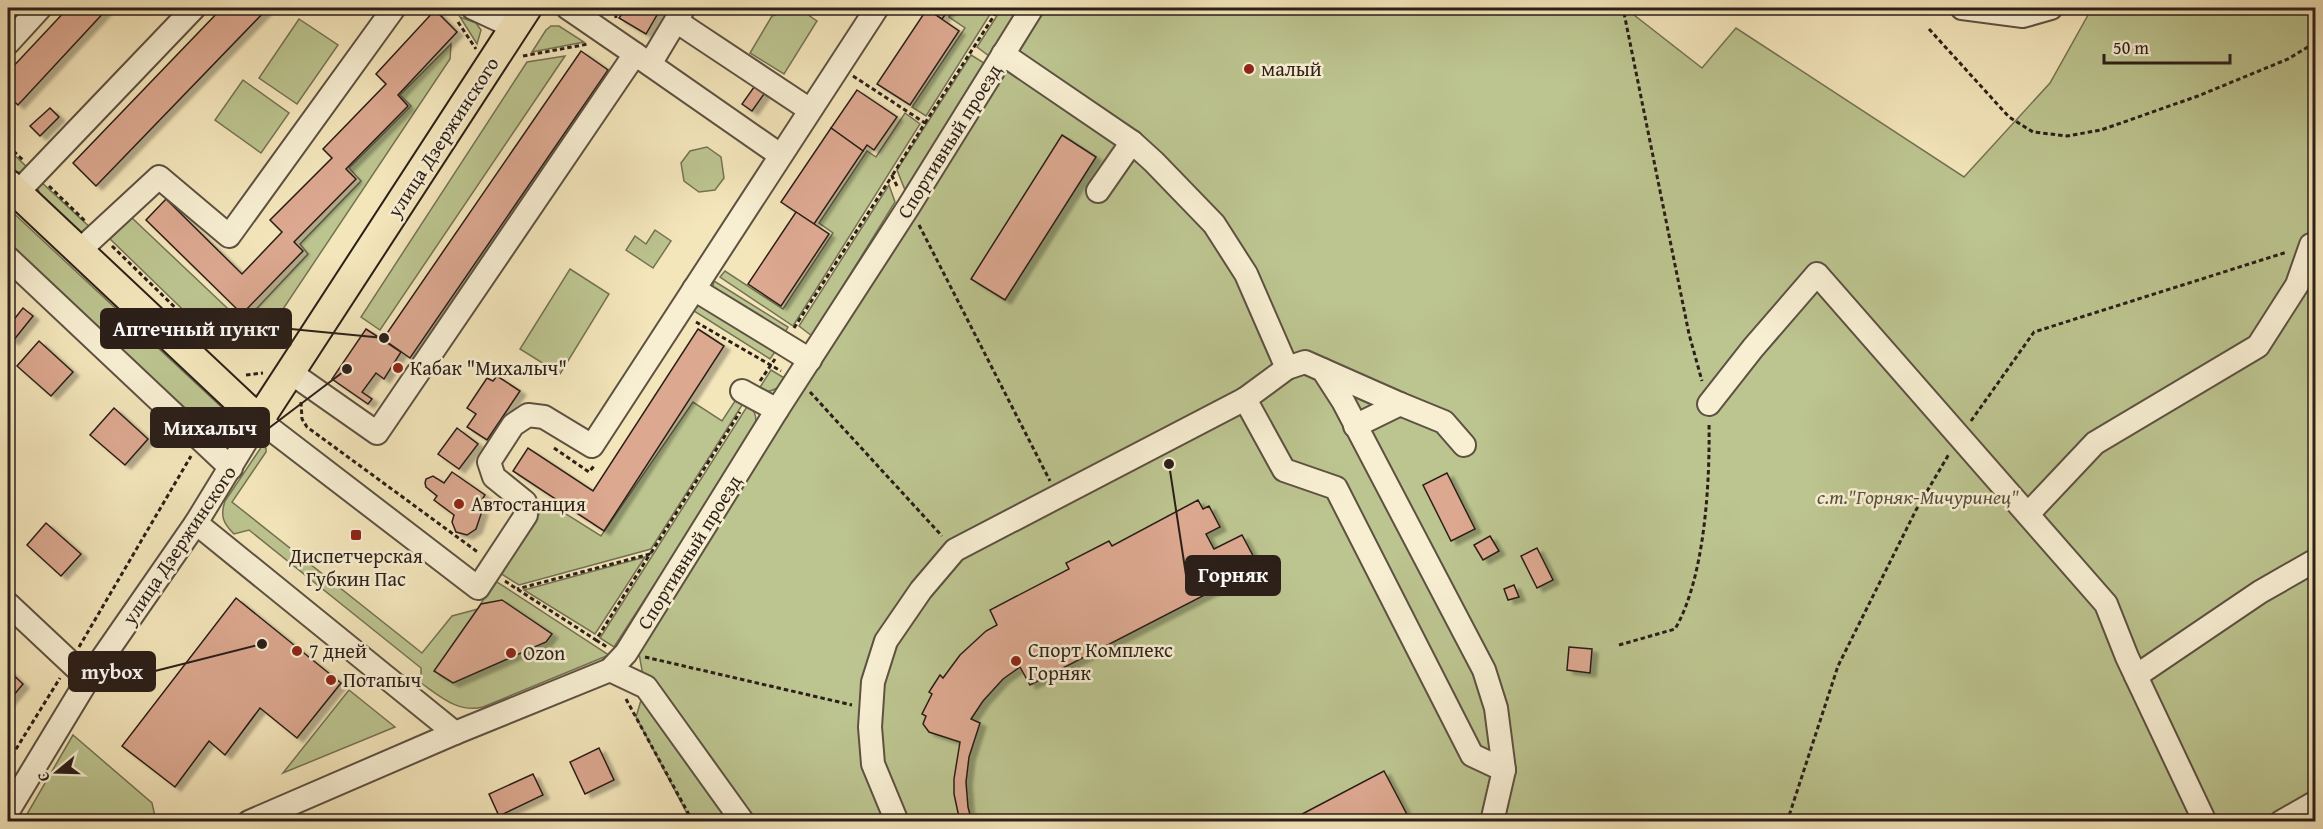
<svg xmlns="http://www.w3.org/2000/svg" width="2323" height="829" font-family="'Gentium Book Plus',serif">
<defs>
<filter id="shadow"><feDropShadow dx="6" dy="4" stdDeviation="1.5" flood-color="#0004"/></filter>
</defs>
<rect width="100%" height="100%" fill="#f4e6bb"/>
<filter id="stains"><feTurbulence type="fractalNoise" baseFrequency=".00333" numOctaves="4"/><feColorMatrix values="0 0 0 0 .2 0 0 0 0 .09 0 0 0 0 .02 0 0 0 .5 -.17"/></filter>
<radialGradient id="worn" r=".72"><stop offset=".6" stop-color="#630" stop-opacity="0"/><stop offset="1" stop-color="#630" stop-opacity=".3"/></radialGradient>
<g fill="#bcc48f" stroke="#747254" stroke-width="1.5">
<path d="M798 8 817 21 784 74 750 53 772 16Z"/>
<path d="M955 8H994L926 116 912 107 965 28 949 17Z"/>
<path d="M1002 8H1021L989 56 977 47Z"/>
<path d="M1045 8H1625L1702 68 1736 28 1964 177 2050 83 2092 8H2315V821H691L636 717 645 687 638 648Z"/>
<path d="M460 17 476 23 481 30 477 44Z"/>
<path d="M299 19 338 45 297 104 259 78Z"/>
<path d="M551 26H559L584 42 532 52 546 30Z"/>
<path d="M451 44 450 59 265 336 208 334 109 238 131 217 243 323 308 254 300 244 361 181 349 168 411 106 400 95Z"/>
<path d="M971 55 984 63 905 190 897 170Z"/>
<path d="M565 56 380 330 361 317 527 62Z"/>
<path d="M243 80 289 113 261 153 215 120Z"/>
<path d="M905 113 920 124 793 326 720 277 725 271 783 309 833 233 819 223 867 151 876 157Z"/>
<path d="M707 147 721 157 724 178 715 190 699 192 684 181 681 163 690 151Z"/>
<path d="M8 149 30 170C21 173 15 174 8 167Z"/>
<path d="M39 180 95 232 85 235 78 232 40 195 38 189Z"/>
<path d="M889 185 895 202 812 336 799 326Z"/>
<path d="M8 208 231 416C239 430 231 439 223 450L8 250Z"/>
<path d="M655 230 671 241 653 268 626 250 635 236 646 244Z"/>
<path d="M570 269 609 294 560 374 520 349Z"/>
<path d="M714 281 788 327 782 338 712 290Z"/>
<path d="M703 305 777 349 770 359 694 311 696 307Z"/>
<path d="M771 370 786 379C779 390 769 393 757 392Z"/>
<path d="M737 398 744 402 651 549 519 585 500 573 547 502 601 536 693 402 722 421Z"/>
<path d="M748 405C757 412 757 420 754 430L614 647 600 638Z"/>
<path d="M262 446 266 448V452L232 502 422 653 452 616 478 609 494 580 609 655 483 707C458 713 441 697 421 683V668L249 530 234 534C223 523 220 516 225 501Z"/>
<path d="M645 557 595 634 524 590Z"/>
<path d="M349 690 395 727 283 773Z"/>
<path d="M73 735 152 803 156 821H23Z"/>
</g>
<g fill="#dca890" stroke="#2b1f19" stroke-width="1.5" filter="url(#shadow)">
<path d="M68 8H108L18 105 8 96V72Z"/>
<path d="M222 8H268L96 186 73 163Z"/>
<path d="M626 8H661L646 34 619 18Z"/>
<path d="M925 8H950L942 19Z"/>
<path d="M927 9 959 31 910 105 877 84Z"/>
<path d="M435 10 457 32 398 95 408 106 346 169 356 179 294 242 303 251 242 314 146 220 166 199 242 274 282 232 270 220 332 158 323 149 386 84 376 74Z"/>
<path d="M581 51 608 70 410 358 383 339Z"/>
<path d="M759 80 769 87 752 111 742 104Z"/>
<path d="M857 90 897 117 874 150 867 145 863 151 831 128Z"/>
<path d="M50 108 59 117 40 136 30 126Z"/>
<path d="M831 128 863 151 814 224 781 202Z"/>
<path d="M1062 135 1096 157 1005 300 971 279Z"/>
<path d="M796 212 829 234 781 306 748 284Z"/>
<path d="M23 308 33 316 13 341 8 337V327Z"/>
<path d="M366 329 401 352 384 379 376 373 362 392 372 399 368 404 332 379Z"/>
<path d="M698 329 724 346 604 531 513 471 528 448 593 491Z"/>
<path d="M39 341 73 372 51 396 17 366Z"/>
<path d="M497 376 520 391 487 440 467 427 476 414 467 408 487 378 493 381Z"/>
<path d="M114 408 148 439 125 465 90 435Z"/>
<path d="M457 428 478 444 459 469 438 454Z"/>
<path d="M452 472 485 495 477 507 482 511 476 529 467 535 456 532 452 522 454 515 434 500 437 496 426 487 425 483 426 479 433 476 444 483Z"/>
<path d="M1447 473 1475 529 1451 541 1423 485Z"/>
<path d="M1198 500 1203 509 1209 506 1220 527 1206 534 1214 549 1242 535 1259 567 1030 685 1020 667 1003 679 983 701 971 719 980 723 969 757 966 782 968 807 972 822H960L954 794V779L960 742 929 732 923 724 926 716 922 714 932 694 929 692 940 675 943 678 960 655 986 631 997 625 990 610 1069 569 1066 563 1109 541 1112 546Z"/>
<path d="M46 523 81 554 61 576 27 545Z"/>
<path d="M1490 536 1499 551 1483 560 1474 545Z"/>
<path d="M1537 548 1553 580 1537 588 1521 556Z"/>
<path d="M1514 585 1519 597 1508 600 1504 589Z"/>
<path d="M236 598 341 683 297 738 260 708 225 755 209 741 175 787 122 746Z"/>
<path d="M502 600 552 634 546 642 453 683 434 671 481 604Z"/>
<path d="M1569 647 1592 649 1590 673 1567 670Z"/>
<path d="M8 670 23 684 8 702Z"/>
<path d="M599 748 614 780 585 794 570 762Z"/>
<path d="M1384 771 1411 822H1287Z"/>
<path d="M533 774 543 795 499 816 489 794Z"/>
</g>
<g fill="none" stroke-linecap="round" stroke-linejoin="round">
<defs>
<g id="minor">
<path d="M473 8 514 27"/>
<path d="M568 8 635 54"/>
<path d="M1962 8 2023 16 2051 8"/>
<path d="M676 21 810 110"/>
<path d="M8 43 40 8"/>
<path d="M1003 54 1132 142 1154 162 1214 224 1246 274 1287 368"/>
<path d="M650 64 683 9"/>
<path d="M1098 191 1132 142"/>
<path d="M17 193 194 8"/>
<path d="M79 251 159 177 229 236 394 8"/>
<path d="M8 258 231 468"/>
<path d="M694 289 810 360"/>
<path d="M1323 370 1400 404"/>
<path d="M290 372 377 433 635 54 780 155"/>
<path d="M742 391 777 410"/>
<path d="M1245 399 1284 470 1336 488 1472 755 1504 770"/>
<path d="M1709 404 1753 348 1817 274 2106 604 2127 657 2205 822"/>
<path d="M1355 426 1400 404 1444 422 1464 445"/>
<path d="M2028 514 2095 443 2258 346 2297 285 2311 245"/>
<path d="M196 523 455 733"/>
<path d="M8 604 88 679"/>
<path d="M610 670 646 687 743 822"/>
<path d="M2136 676 2260 592 2316 560"/>
<path d="M8 811 88 679 196 523 259 420 478 588 526 515 525 502 494 477 489 462 513 425 528 415 544 417 592 446 877 8"/>
<path d="M249 822 455 733 610 670 626 653 777 410 909 206 1032 8"/>
<path d="M897 822 873 764 870 727 873 682 886 641 921 590 955 550 1245 399 1287 368 1305 362 1323 370 1343 401 1484 670 1496 708 1504 770 1492 822"/>
<path d="M2281 822 2316 802"/>
</g>
<path id="major" d="M8 184 259 420 527 8"/>
</defs>
<use href="#minor" stroke="#5d5142" stroke-width="26"/>
<use href="#major" stroke="#2b1f19" stroke-width="32"/>
<g stroke="#2b1f19" stroke-width="3" stroke-dasharray="4.5 3" stroke-linecap="butt">
<path d="M615 8 616 18"/>
<path d="M1624 13 1689 334 1702 381"/>
<path d="M458 22 476 49"/>
<path d="M1929 29 2009 117 2033 132 2067 136 2101 130 2198 96 2288 59 2316 42"/>
<path d="M523 56 588 44"/>
<path d="M853 76 925 123 892 176"/>
<path d="M925 123 999 8"/>
<path d="M8 146 23 160"/>
<path d="M49 186 85 221"/>
<path d="M919 225 1050 481"/>
<path d="M112 246 193 325"/>
<path d="M696 322 781 371"/>
<path d="M794 328 892 176 898 188"/>
<path d="M246 375 263 373"/>
<path d="M760 381 775 359"/>
<path d="M810 392 942 536"/>
<path d="M301 402 302 419 307 427 479 553"/>
<path d="M1971 421 2034 332 2287 252"/>
<path d="M212 425 220 414"/>
<path d="M554 448 589 472 594 466"/>
<path d="M651 553 740 412"/>
<path d="M505 581 517 589 596 640 650 554 517 589"/>
<path d="M596 640 607 647"/>
<path d="M1619 645 1675 629C1705 578 1710 482 1709 423"/>
<path d="M79 647 191 456"/>
<path d="M645 657 852 705"/>
<path d="M626 699 693 822"/>
<path d="M8 762 60 678"/>
<path d="M1787 822 1838 666 1916 510 1949 454"/>
</g>
<use href="#minor" stroke="#f8efd3" stroke-width="22"/>
<use href="#major" stroke="#f4e6bb" stroke-width="28"/>
</g>
<g fill="#8f2418" stroke="#f8efd3" stroke-width="2">
<circle cx="1249" cy="69" r="6"/>
<circle cx="398" cy="368" r="6"/>
<circle cx="459" cy="504" r="6"/>
<rect x="350" y="529" width="12" height="12" rx="3"/>
<circle cx="297" cy="651" r="6"/>
<circle cx="511" cy="653" r="6"/>
<circle cx="1016" cy="661" r="6"/>
<circle cx="331" cy="680" r="6"/>
</g>
<g text-anchor="middle" stroke-width="5" stroke-linejoin="round" paint-order="stroke">
<g font-size="20" fill="#2b1f19" stroke="#f8efd3" text-anchor="start">
<text x="1261" y="76">малый</text>
<text x="410" y="375">Кабак "Михалыч"</text>
<text x="471" y="511">Автостанция</text>
<text x="356" y="563" text-anchor="middle">Диспетчерская<tspan x="356" dy="23">Губкин Пас</tspan></text>
<text x="1028" y="657">Спорт Комплекс<tspan x="1028" dy="23">Горняк</tspan></text>
<text x="309" y="658">7 дней</text>
<text x="523" y="660">Ozon</text>
<text x="343" y="687">Потапыч</text>
</g>
<g font-size="20" fill="#2b1f19" stroke="#f8efd3">
<text transform="translate(443 137) rotate(-57)" y="7">улица Дзержинского</text>
<text transform="translate(949 141) rotate(-58)" y="7">Спортивный проезд</text>
<text transform="translate(179 545) rotate(-56)" y="7">улица Дзержинского</text>
<text transform="translate(689 552) rotate(-58)" y="7">Спортивный проезд</text>
</g>
<g font-size="20" font-style="italic" fill="#56513c" stroke="#f8efd3">
<text x="1918" y="504">с.т."Горняк-Мичуринец"</text>
</g>
</g>
<path fill="none" stroke="#2b1f19" stroke-width="2" d="M384 338L291 329M347 369L269 428M1169 464L1186 575M262 644L155 671"/>
<g fill="#2b1f19" stroke="#f8efd3" stroke-width="2">
<circle cx="384" cy="338" r="6"/>
<circle cx="347" cy="369" r="6"/>
<circle cx="1169" cy="464" r="6"/>
<circle cx="262" cy="644" r="6"/>
</g>
<g fill="#2b1f19" stroke="#2b1f19" stroke-width="2">
<rect x="101" y="309" width="190" height="39" rx="6"/>
<rect x="151" y="408" width="118" height="39" rx="6"/>
<rect x="1186" y="556" width="94" height="39" rx="6"/>
<rect x="69" y="652" width="86" height="39" rx="6"/>
</g>
<g font-size="21" text-anchor="middle" font-weight="bold" fill="#fff">
<text x="196" y="336">Аптечный пункт</text>
<text x="210" y="435">Михалыч</text>
<text x="1233" y="582">Горняк</text>
<text x="112" y="679">mybox</text>
</g>
<rect width="2323" height="829" fill="none" stroke="#f4e6bb" stroke-width="30"/>
<rect x="9" y="9" width="2305" height="811" fill="none" stroke="#2b1f19" stroke-width="3"/>
<rect x="15" y="15" width="2293" height="799" fill="none" stroke="#2b1f19" stroke-width="1.5"/>
<g transform="translate(57 772) rotate(251)" stroke="#f8efd3" stroke-width="4.5" paint-order="stroke">
<path d="M0-4.5L10 22L0 15L-10 22Z" fill="#2b1f19"/>
<text y="-9" font-size="16" font-weight="bold" text-anchor="middle" fill="#2b1f19">С</text>
</g>
<path d="M2104 54v9h126v-9" fill="none" stroke="#2b1f19" stroke-width="3"/>
<text x="2113" y="54" font-size="18" fill="#2b1f19" stroke="#f8efd3" stroke-width="4.5" paint-order="stroke">50 m</text>
<rect width="100%" height="100%" filter="url(#stains)"/>
<rect width="100%" height="100%" fill="url(#worn)"/>
</svg>
